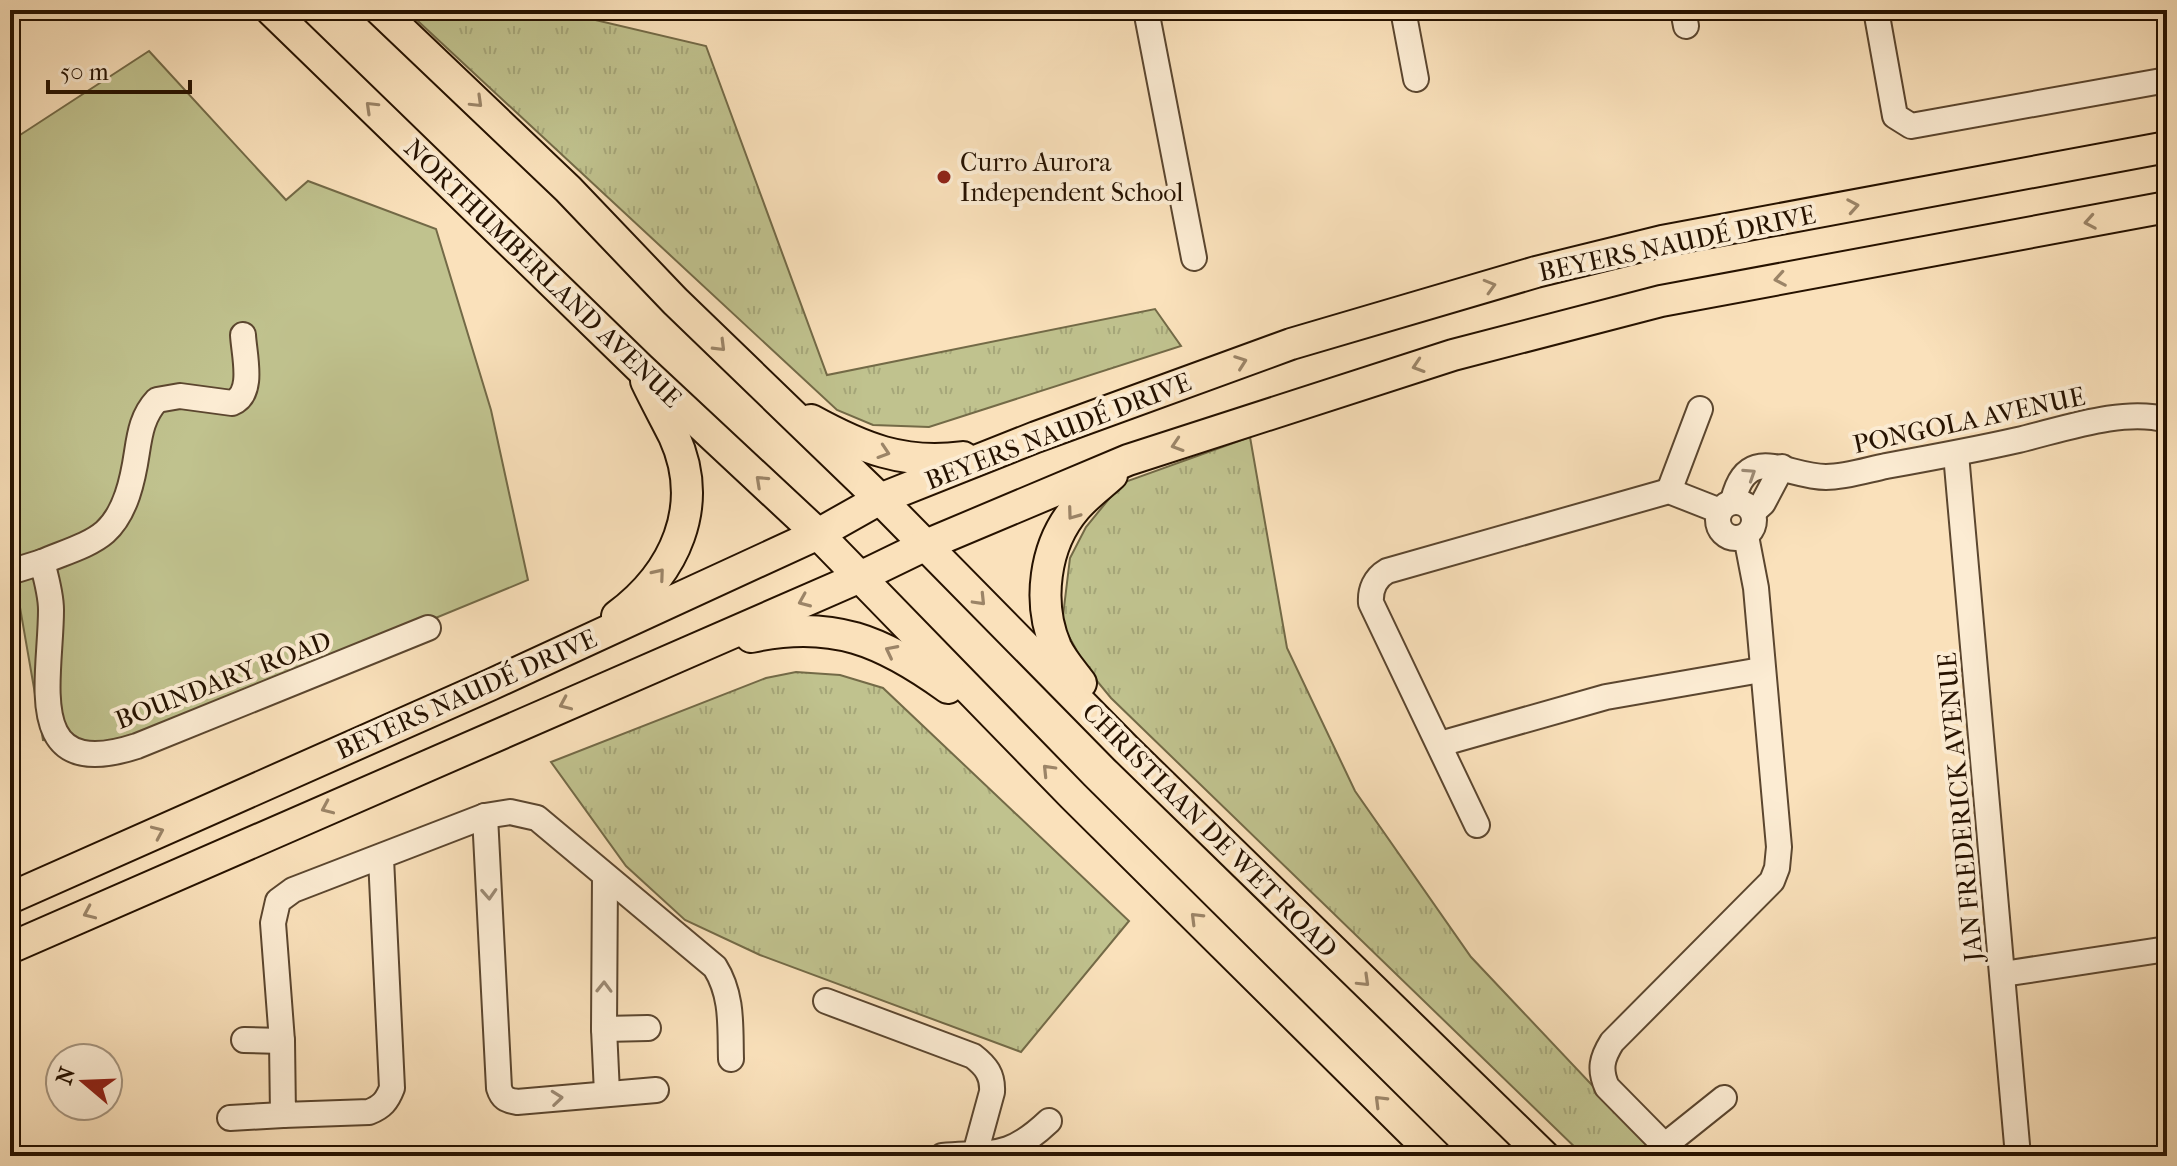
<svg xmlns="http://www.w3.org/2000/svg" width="2177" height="1166" font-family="'IM FELL French Canon',serif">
<defs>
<pattern id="grass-tufts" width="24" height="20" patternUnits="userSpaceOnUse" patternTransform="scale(2)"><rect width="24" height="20" fill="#c0c28e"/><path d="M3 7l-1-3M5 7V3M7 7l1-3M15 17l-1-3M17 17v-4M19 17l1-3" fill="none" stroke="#a5a679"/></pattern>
</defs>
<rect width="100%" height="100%" fill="#fae1bb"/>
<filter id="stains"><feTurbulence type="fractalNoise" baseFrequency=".0025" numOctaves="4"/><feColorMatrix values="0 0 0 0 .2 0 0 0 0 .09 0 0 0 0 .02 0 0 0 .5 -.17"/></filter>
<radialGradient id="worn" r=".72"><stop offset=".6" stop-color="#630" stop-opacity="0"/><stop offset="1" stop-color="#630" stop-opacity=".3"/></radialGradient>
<g fill="url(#grass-tufts)" stroke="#736a47" stroke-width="2">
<path d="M406 10H553L706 46 827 375 1155 309 1181 346 929 427 873 425 837 410Z"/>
<path d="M1250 437 1287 648 1355 791 1471 957 1659 1156H1584L1111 698 1087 669 1062 624 1070 558 1086 527 1122 483Z"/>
<path d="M796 672 840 675 883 688 1129 921 1021 1052 760 955 685 920 626 866 551 762 766 678Z"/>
</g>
<path fill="#c0c28e" stroke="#736a47" stroke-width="2" d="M149 51 286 200 308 181 436 229 491 410 528 580 119 748 43 740 10 550V185L20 135Z"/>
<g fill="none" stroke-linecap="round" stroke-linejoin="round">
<defs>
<g id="minor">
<path d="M1146 10 1194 258"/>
<path d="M1403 10 1416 79"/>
<path d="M1683 10 1686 26"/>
<path d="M1876 10 1895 116 1911 126 2167 80"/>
<path d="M1956 454 2018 1156"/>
<path d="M1669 491 1700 409"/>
<path d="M1733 501C1747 441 1786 477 1826 477 1846 477 1867 470 1886 466 1930 458 1974 450 2018 440 2061 430 2124 407 2167 420"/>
<circle cx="1736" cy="520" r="18"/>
<path d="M1753 512 1763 503 1782 467"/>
<path d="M42 562C62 553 89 546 105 532 126 513 133 479 137 452 140 432 143 415 157 400L180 396 232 403C255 394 244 355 243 335"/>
<path d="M10 572 42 562C46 577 51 594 51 610 51 679 21 784 137 746L428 628"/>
<path d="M1440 744 1606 697 1761 670"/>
<path d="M485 816 499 1088C502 1098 506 1100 517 1102L656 1090"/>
<path d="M1477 825 1371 603C1370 590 1375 578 1387 571L1669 491 1720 511"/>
<path d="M381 858 392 1088C387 1101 382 1107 369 1112L283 1115 282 1041 273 923 278 901 293 890 485 816 510 812 537 818 715 967C733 996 730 1026 731 1059"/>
<path d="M605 876 604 1029 607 1093"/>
<path d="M2003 974 2167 949"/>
<path d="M826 1001 973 1056C986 1066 993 1075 992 1092L975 1154"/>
<path d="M604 1029 648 1028"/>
<path d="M244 1040 282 1041"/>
<path d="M230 1118 283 1115"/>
<path d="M1664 1146 1724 1098"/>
<path d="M942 1156C994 1152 1009 1159 1049 1121"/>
<path d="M1675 1156 1607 1087C1599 1069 1602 1058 1612 1042L1772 881 1777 868 1779 847 1756 588 1746 536"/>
</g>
<g id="major">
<path d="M271 10 640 368 818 534 1073 796 1436 1156"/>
<path d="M380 10 568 189 675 301 880 499 1126 749 1544 1156"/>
<path d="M811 420C862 448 903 465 963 457"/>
<path d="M617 616C675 573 706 506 674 436 665 418 655 400 646 381"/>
<path d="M751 637C832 619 883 641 948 688"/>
<path d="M1081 683C1073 672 1062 660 1056 647 1037 603 1044 545 1076 508 1086 496 1100 486 1112 475"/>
<path d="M10 898 490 685 818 534 880 499 1036 437 1291 344 1536 272 1662 241 2167 147"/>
<path d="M10 948 858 578 926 545 1128 460 1453 355 1661 301 2167 207"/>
</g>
</defs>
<use href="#minor" stroke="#5b462f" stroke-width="28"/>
<use href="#major" stroke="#261200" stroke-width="34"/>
<use href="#minor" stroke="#fcecd3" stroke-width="24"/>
<use href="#major" stroke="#fae1bb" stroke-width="30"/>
</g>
<defs><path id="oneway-chevron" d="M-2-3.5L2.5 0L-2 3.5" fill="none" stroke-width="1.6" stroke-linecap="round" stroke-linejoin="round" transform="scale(2)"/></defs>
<g stroke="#9b8467">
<use href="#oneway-chevron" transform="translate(477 102) rotate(44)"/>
<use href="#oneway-chevron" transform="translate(371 107) rotate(-136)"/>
<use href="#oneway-chevron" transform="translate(1853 206) rotate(-10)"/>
<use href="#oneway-chevron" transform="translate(2090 222) rotate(170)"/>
<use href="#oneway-chevron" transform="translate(1780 279) rotate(170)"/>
<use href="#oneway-chevron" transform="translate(1490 286) rotate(-16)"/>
<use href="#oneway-chevron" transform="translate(720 346) rotate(45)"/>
<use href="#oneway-chevron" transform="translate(1241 362) rotate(-20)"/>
<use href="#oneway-chevron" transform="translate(1418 366) rotate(162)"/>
<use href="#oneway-chevron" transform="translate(1177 445) rotate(162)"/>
<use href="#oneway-chevron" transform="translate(884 452) rotate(18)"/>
<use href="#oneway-chevron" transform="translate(761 481) rotate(-137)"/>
<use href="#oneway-chevron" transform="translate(1073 514) rotate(126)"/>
<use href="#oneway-chevron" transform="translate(659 574) rotate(-50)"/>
<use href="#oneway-chevron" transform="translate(980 600) rotate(46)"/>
<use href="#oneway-chevron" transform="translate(804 601) rotate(157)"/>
<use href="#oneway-chevron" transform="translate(891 651) rotate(-153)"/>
<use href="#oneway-chevron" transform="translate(565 704) rotate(156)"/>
<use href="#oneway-chevron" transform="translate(1048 770) rotate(-134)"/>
<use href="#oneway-chevron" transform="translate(327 808) rotate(156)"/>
<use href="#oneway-chevron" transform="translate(158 832) rotate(-24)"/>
<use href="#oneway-chevron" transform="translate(89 913) rotate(156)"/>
<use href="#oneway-chevron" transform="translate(1196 918) rotate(-135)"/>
<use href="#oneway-chevron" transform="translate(1364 981) rotate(44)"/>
<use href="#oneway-chevron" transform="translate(1380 1101) rotate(-135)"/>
</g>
<g stroke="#9c8a74">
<use href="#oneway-chevron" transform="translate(1750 474) rotate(-33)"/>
<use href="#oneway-chevron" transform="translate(489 894) rotate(87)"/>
<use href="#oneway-chevron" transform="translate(604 987) rotate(-89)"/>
<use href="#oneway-chevron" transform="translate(557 1098) rotate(-6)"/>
</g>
<circle fill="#8f2418" stroke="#fcecd3" stroke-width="3" cx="944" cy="177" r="8"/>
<g text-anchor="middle" stroke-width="8" stroke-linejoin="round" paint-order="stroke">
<g font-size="26" fill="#261200" stroke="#fcecd3" text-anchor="start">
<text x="960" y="171">Curro Aurora<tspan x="960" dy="30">Independent School</tspan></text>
</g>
<g font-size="26" fill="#261200" stroke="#fcecd3">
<text transform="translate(1677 243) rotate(-12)" y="9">BEYERS NAUDÉ DRIVE</text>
<text transform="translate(543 273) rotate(44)" y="9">NORTHUMBERLAND AVENUE</text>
<text transform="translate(1969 420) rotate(-12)" y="9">PONGOLA AVENUE</text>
<text transform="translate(1058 431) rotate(-21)" y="9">BEYERS NAUDÉ DRIVE</text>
<text transform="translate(223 680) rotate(-21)" y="9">BOUNDARY ROAD</text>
<text transform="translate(466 694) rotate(-24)" y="9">BEYERS NAUDÉ DRIVE</text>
<text transform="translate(1960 807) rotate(-95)" y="9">JAN FREDERICK AVENUE</text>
<text transform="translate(1210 830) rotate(45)" y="9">CHRISTIAAN DE WET ROAD</text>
</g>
</g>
<rect width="2177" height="1166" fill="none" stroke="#fae1bb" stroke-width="40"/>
<rect x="12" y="12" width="2153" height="1142" fill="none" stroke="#261200" stroke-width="4"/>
<rect x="20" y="20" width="2137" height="1126" fill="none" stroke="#261200" stroke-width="2"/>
<g transform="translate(84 1082) rotate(289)"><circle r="38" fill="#fcecd3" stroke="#a6957f" stroke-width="2"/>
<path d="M0-6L14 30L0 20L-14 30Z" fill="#8f2418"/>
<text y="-12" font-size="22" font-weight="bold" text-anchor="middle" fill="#261200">N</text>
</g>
<path d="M48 80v12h142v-12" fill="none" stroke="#261200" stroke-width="4"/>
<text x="60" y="80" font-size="24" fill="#261200" stroke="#fcecd3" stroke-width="6" paint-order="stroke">50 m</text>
<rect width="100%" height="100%" filter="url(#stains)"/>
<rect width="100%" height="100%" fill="url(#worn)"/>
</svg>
